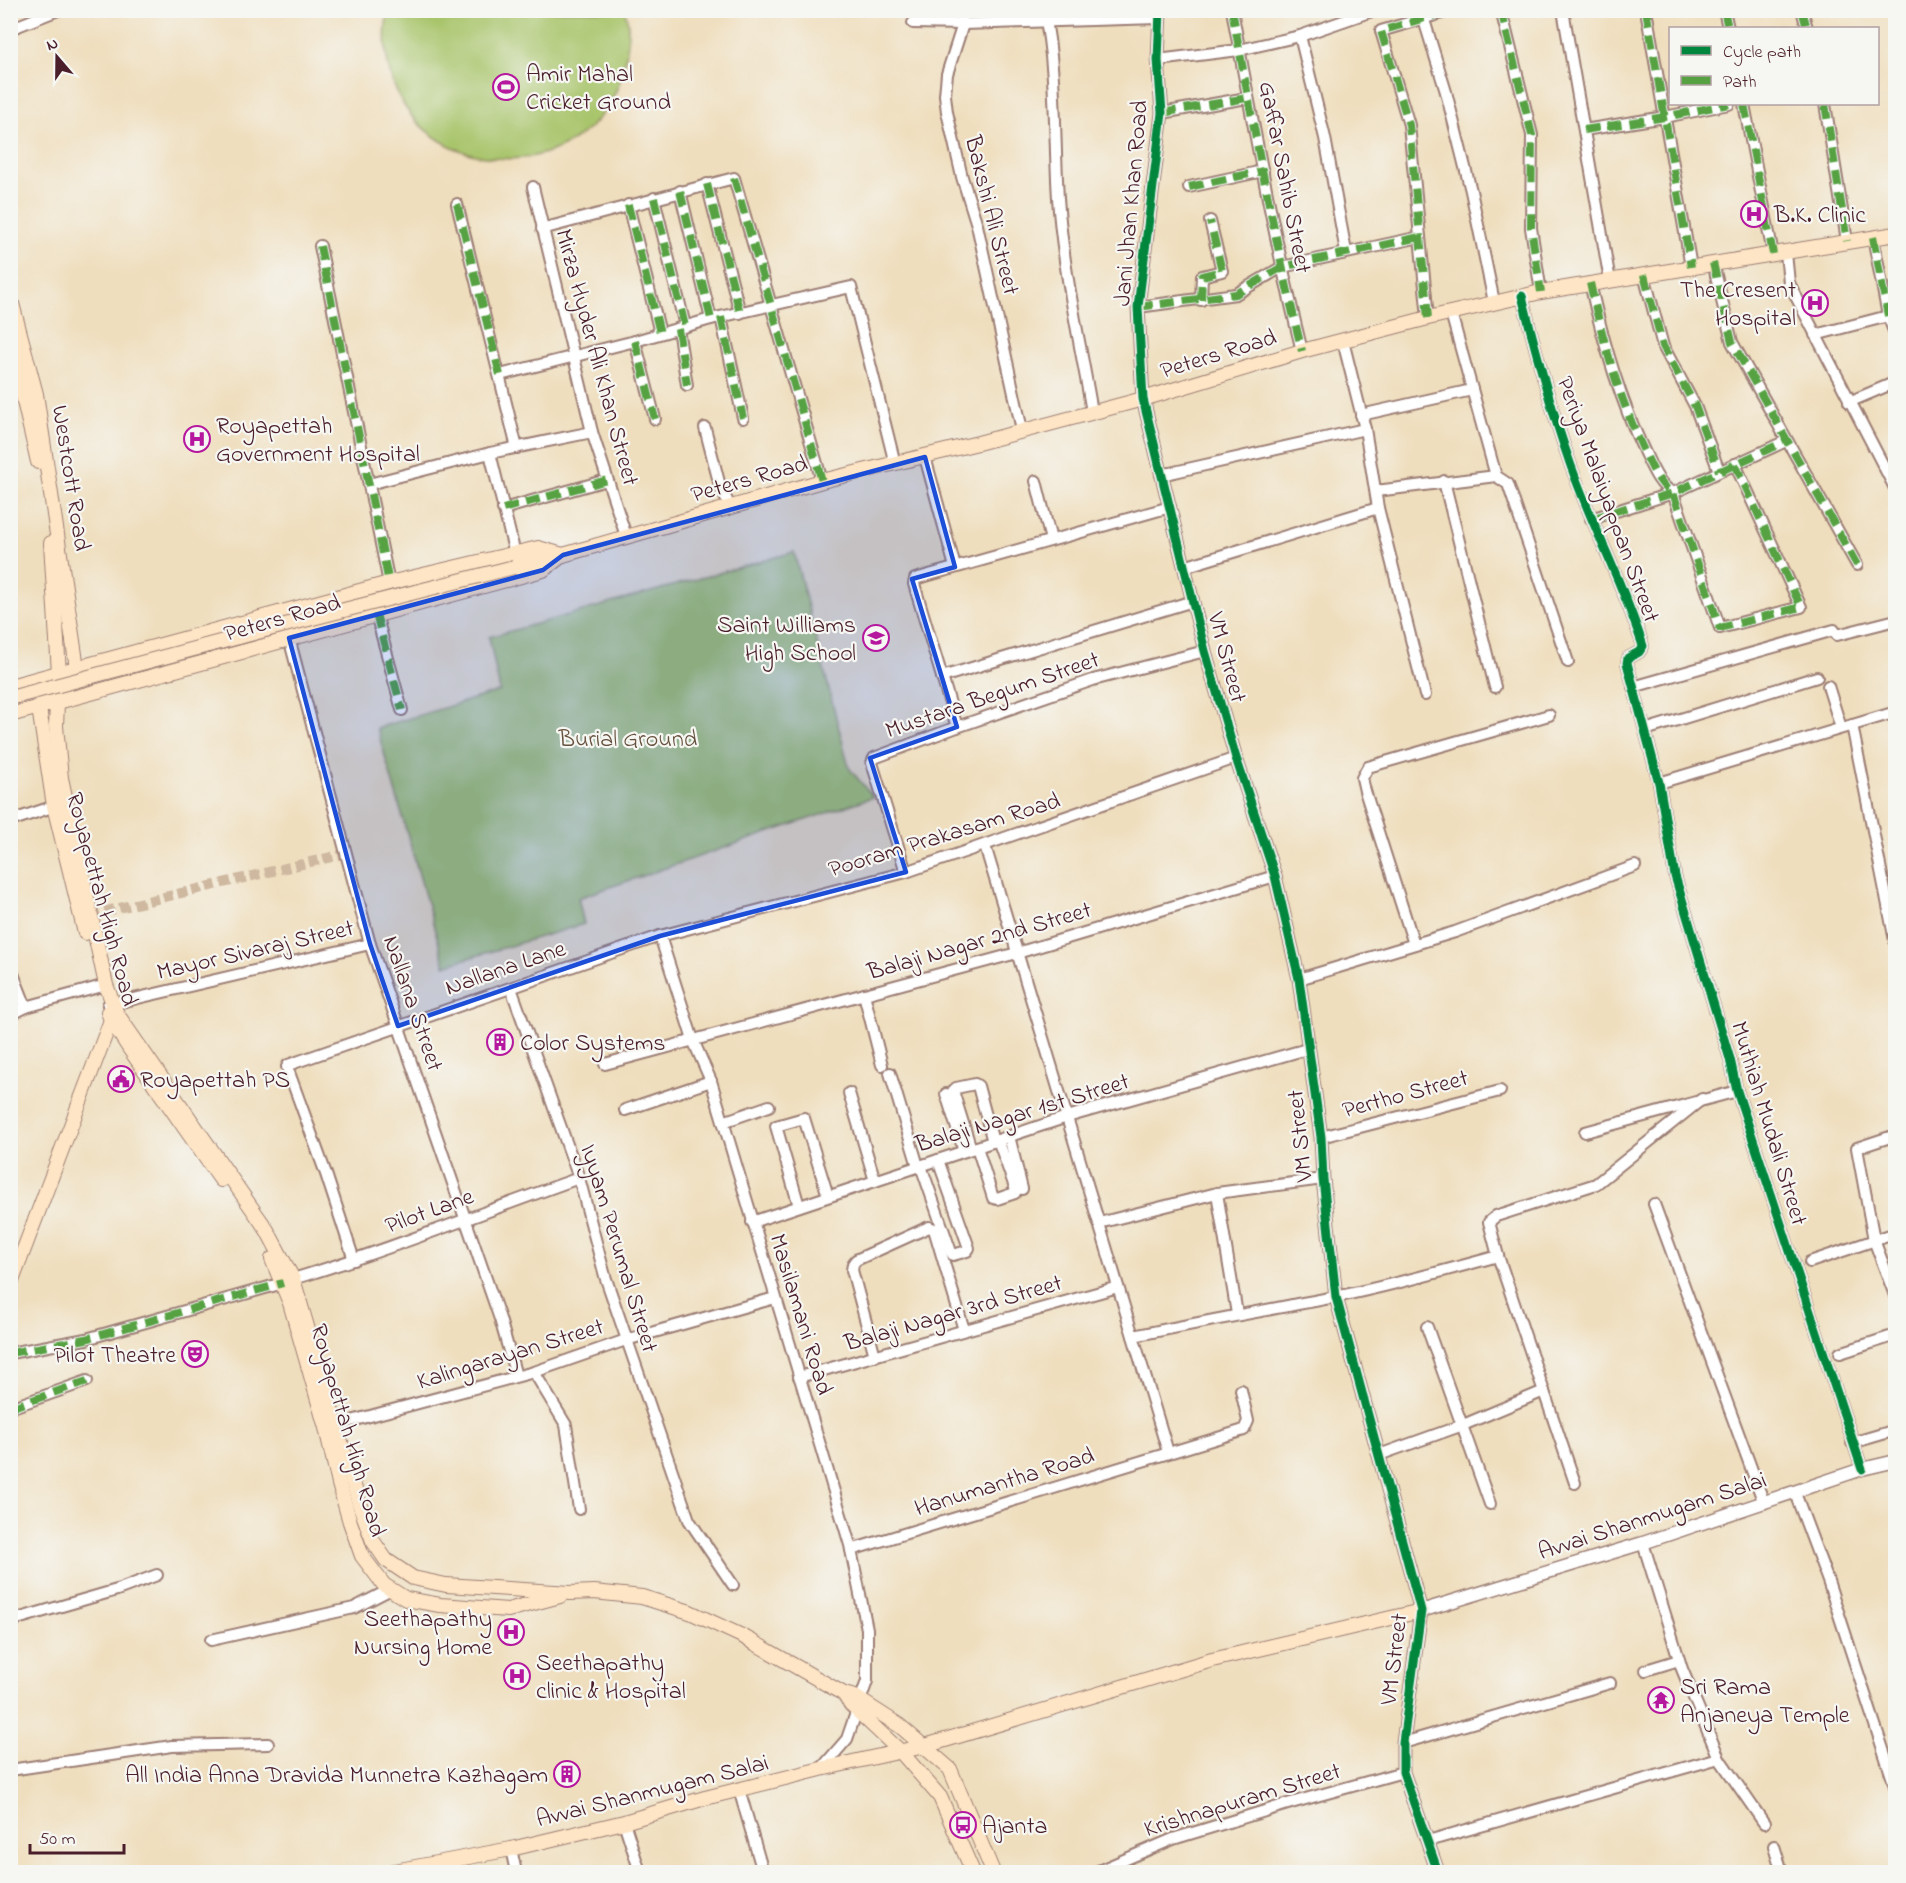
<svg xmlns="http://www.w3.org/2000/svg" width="1906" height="1883" font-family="'Indie Flower',sans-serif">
<rect width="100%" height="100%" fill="#f6f6f2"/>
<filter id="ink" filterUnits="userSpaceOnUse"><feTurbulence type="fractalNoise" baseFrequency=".0167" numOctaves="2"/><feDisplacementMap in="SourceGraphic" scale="12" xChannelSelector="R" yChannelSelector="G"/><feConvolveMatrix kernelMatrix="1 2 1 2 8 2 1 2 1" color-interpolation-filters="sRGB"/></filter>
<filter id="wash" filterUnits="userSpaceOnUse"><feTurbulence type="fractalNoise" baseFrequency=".008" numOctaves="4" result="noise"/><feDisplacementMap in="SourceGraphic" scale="24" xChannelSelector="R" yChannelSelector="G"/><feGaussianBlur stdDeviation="1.35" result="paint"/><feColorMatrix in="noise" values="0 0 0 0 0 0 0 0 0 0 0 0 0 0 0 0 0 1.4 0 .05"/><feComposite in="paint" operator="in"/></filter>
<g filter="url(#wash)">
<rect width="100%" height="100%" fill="#efdebd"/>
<g fill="#a9c56c" stroke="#7a724c" stroke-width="1.5">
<path d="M389 10 625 11C632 32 627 57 621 78 585 190 416 184 389 69 385 50 383 30 389 10Z"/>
<path d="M794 552 849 768 873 797 578 898 584 924 445 965 377 728 500 691 489 637Z"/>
</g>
</g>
<g filter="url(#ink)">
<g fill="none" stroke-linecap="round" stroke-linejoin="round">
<path stroke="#ceb8a0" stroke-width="10" stroke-dasharray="10 5" stroke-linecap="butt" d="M90 915 348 853"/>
<defs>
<g id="minor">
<path d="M960 10 963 24 947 74 945 95 947 112 962 177 977 225 1022 430"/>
<path d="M1044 10C1057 72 1054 136 1058 198 1063 270 1080 341 1092 412"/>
<path d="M1232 10C1253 124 1274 238 1302 351"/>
<path d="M1421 10 1446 92 1471 191 1494 302"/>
<path d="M1501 10 1532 135 1531 228 1541 292"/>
<path d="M1563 10 1610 281"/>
<path d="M1646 10 1691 267"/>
<path d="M1724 10 1728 28"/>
<path d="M1802 10 1807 28"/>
<path d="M913 23 963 24 1159 18"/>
<path d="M10 29 58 10"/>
<path d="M1300 36 1325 138 1346 252"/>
<path d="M1158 60 1239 50 1300 36 1375 10"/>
<path d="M1744 104 1773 254"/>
<path d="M1825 104 1847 241"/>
<path d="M1162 113 1247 98"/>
<path d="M1584 130 1665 117 1729 104"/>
<path d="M707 184 740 313"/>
<path d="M533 187 592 432 626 536"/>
<path d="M1189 187 1263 171"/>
<path d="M680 191 711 319"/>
<path d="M654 198 685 326"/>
<path d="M457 204 517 448"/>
<path d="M628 205 660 333"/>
<path d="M542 229 734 178 822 481"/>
<path d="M1873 237 1888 316 1896 336"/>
<path d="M320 246 389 583"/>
<path d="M1786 253 1789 283 1896 490"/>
<path d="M1713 263 1732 342 1857 565"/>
<path d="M1644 275 1663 346 1695 406 1719 471"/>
<path d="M1590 283C1603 342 1619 397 1644 451 1651 465 1658 485 1673 493L1720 628 1801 607 1735 464"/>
<path d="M1522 296C1536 353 1551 409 1570 463 1592 526 1623 583 1643 646L1639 652 1628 658 1627 663 1659 783 1675 876 1730 1059 1737 1091 1862 1469"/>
<path d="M1201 300 1202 276 1222 271 1210 221"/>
<path d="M1138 307 1236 294 1282 267 1420 237"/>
<path d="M1451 313 1496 476 1508 484 1568 662"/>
<path d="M721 317 743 418"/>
<path d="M1428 318 1409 125 1381 31 1452 10"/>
<path d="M678 329 687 385"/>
<path d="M1815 335 1896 314"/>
<path d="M635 341 655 419"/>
<path d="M1343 341 1365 429 1378 508 1425 695"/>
<path d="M500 375 635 341 711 319 851 287 895 464"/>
<path d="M1849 402 1896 382"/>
<path d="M1361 415 1472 390"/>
<path d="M705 428 720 486 730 507"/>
<path d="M490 453 515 554"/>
<path d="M925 457 955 567"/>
<path d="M1161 475 1365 429"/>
<path d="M1036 481 1051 540"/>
<path d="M1444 481 1495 687"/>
<path d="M369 484 490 453 592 432"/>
<path d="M1376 491 1496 476"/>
<path d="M503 509 607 480"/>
<path d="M1591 519 1673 493 1786 441"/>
<path d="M1184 567 1378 508"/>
<path d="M376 614 402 710"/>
<path d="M288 634 370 944 500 1319 516 1376"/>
<path d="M942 677 1193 601"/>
<path d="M1828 686 1841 728"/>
<path d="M1633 687 1834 630 1837 635 1896 620"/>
<path d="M1852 725 1896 946"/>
<path d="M957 727 914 584 915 579 1170 507"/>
<path d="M1645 730 1817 677"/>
<path d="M1659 783 1896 712"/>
<path d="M10 821 61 804"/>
<path d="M985 846 1168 1452"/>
<path d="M906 872 872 763 874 758 957 727 1093 680 1205 651"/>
<path d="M660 936 693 1040 711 1081 850 1545 867 1629V1681L847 1739 821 1769"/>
<path d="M1414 944 1365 791 1362 778 1368 767 1549 715"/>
<path d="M10 966 26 1007"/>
<path d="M1299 979 1455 932 1635 866"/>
<path d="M511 988 579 1178 605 1276 689 1520 733 1585"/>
<path d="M864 994 882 1065"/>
<path d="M108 1005 370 944"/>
<path d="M10 1015 26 1007 106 985"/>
<path d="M605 1064 1017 953 1275 876"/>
<path d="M890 1073 918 1166"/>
<path d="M849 1093 875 1181"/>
<path d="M946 1094 964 1151"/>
<path d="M625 1110 711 1081"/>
<path d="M723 1122 769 1106"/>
<path d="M1585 1132 1737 1091"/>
<path d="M1896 1135 1857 1148 1874 1240 1896 1298"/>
<path d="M1009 1136 1022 1189"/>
<path d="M1321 1137 1500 1091"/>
<path d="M977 1147 993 1198 997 1199 1015 1193 1016 1190 998 1140"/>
<path d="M971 1149 953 1091 956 1088 975 1084 978 1086 993 1142"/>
<path d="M921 1166 951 1252 953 1255 967 1251 969 1248 938 1160"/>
<path d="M1217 1193 1237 1314"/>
<path d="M1654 1204 1764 1503"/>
<path d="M799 1206 776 1126 804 1118 828 1196"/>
<path d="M752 1222 1067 1117 1307 1049"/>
<path d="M1099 1223 1217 1193 1323 1179"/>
<path d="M354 1260 326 1174 287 1067 288 1065 660 936 906 872 1236 758"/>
<path d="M1810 1262 1896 1233"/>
<path d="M293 1279C389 1250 483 1212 579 1178"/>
<path d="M1427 1327 1490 1504"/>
<path d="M1133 1336C1201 1322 1267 1310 1335 1297 1390 1286 1444 1271 1498 1256"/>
<path d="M10 1353 86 1339 283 1283"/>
<path d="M1840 1353 1896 1335"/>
<path d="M875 1356 852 1270 853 1264 856 1260 929 1227 934 1229 964 1330"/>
<path d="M534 1372 566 1425 579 1509"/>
<path d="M799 1377 1118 1287"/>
<path d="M10 1408 87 1381"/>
<path d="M329 1427 534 1372 626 1340 775 1298"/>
<path d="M1852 1443 1896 1430"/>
<path d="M1379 1455 1463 1425 1544 1391"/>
<path d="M1575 1483 1498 1256 1489 1222 1496 1216 1596 1184 1702 1099"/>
<path d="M1795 1493 1828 1581 1896 1789"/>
<path d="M1643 1543 1682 1669 1719 1758 1764 1823"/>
<path d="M851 1550 1244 1430 1248 1421 1241 1390"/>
<path d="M10 1621 117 1590 157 1575"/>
<path d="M211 1640 354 1608 391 1589"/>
<path d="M1646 1670 1679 1660"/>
<path d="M1403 1743 1610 1683"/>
<path d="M10 1770 172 1746 268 1744"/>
<path d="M739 1789 763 1872"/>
<path d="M624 1822 640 1872"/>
<path d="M1428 1841 1719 1758"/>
<path d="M1774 1846 1782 1872"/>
<path d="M511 1849 516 1872"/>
<path d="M1096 1872 1173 1839 1291 1803 1403 1772"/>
</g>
<g id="tertiary">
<path d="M1160 10 1158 60 1162 113 1138 307 1143 399 1205 651 1236 758 1275 876 1299 979 1321 1137 1323 1179 1336 1297 1421 1611 1403 1742V1772L1438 1872"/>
<path d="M1421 1611 1643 1543 1862 1469 1896 1461"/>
</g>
<g id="secondary">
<path d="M10 296 36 394 77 668 57 704 56 726 61 778 106 985 117 1014 267 1230 293 1279 359 1503 373 1541 386 1560 413 1578 446 1585 570 1593 594 1592 642 1597 690 1612 744 1637 844 1694 855 1697 900 1726 950 1769 993 1872"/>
<path d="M10 340 38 462"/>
<path d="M51 543 59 673 39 708 54 806 85 933"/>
<path d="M514 567 558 556"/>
<path d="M10 686 389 583 538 548 563 555"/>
<path d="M10 715 543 570 563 555 822 481 978 443 1143 399 1302 351 1428 318 1541 292 1896 234"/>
<path d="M108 1012 111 1020 129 1048 221 1180"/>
<path d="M272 1259 290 1303 326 1428 339 1484 350 1522 362 1556 384 1585 406 1599 440 1605 508 1610 560 1596"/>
<path d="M10 1286 111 1020 114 1017"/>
<path d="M844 1694 851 1705 901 1752 940 1797 973 1872"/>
<path d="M389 1872 511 1849 624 1822 705 1798 821 1769 925 1746 1212 1660 1421 1611"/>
</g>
</defs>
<use href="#minor" stroke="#9c7e74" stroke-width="14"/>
<use href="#tertiary" stroke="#9c7e74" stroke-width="15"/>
<use href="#secondary" stroke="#9c7e74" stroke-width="16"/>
<use href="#minor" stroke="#fff" stroke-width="10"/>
<use href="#tertiary" stroke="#fff" stroke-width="12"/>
<use href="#secondary" stroke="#fee5c5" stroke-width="14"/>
<defs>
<path id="secondary-bridge" d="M10 698 269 629 514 567"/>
</defs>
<use href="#secondary-bridge" stroke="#9c7e74" stroke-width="16" stroke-linecap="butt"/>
<use href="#secondary-bridge" stroke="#fee5c5" stroke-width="14"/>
<g stroke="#56a243" stroke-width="8" stroke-dasharray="15 8" stroke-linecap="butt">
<path d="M1232 10C1253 124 1274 238 1302 351"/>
<path d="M1501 10 1532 135 1531 228 1541 292"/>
<path d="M1646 10 1691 267"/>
<path d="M1724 10 1728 28"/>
<path d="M1802 10 1807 28"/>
<path d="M1744 104 1773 254"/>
<path d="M1825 104 1847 241"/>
<path d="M1162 113 1247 98"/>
<path d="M1584 130 1665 117 1729 104"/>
<path d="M734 178 822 481"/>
<path d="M707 184 740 313"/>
<path d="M1189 187 1263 171"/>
<path d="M680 191 711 319"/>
<path d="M654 198 685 326"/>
<path d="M457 204 500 375"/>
<path d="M628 205 660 333"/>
<path d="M1873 237 1888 316"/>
<path d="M320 246 389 583"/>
<path d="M1713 263 1732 342 1857 565"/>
<path d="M1644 275 1663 346 1695 406 1719 471"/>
<path d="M1590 283C1603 342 1619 397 1644 451 1651 465 1658 485 1673 493L1720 628 1801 607 1735 464"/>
<path d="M1201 300 1202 276 1222 271 1210 221"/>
<path d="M1138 307 1236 294 1282 267 1420 237"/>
<path d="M721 317 743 418"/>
<path d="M1428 318 1409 125 1381 31 1452 10"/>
<path d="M678 329 687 385"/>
<path d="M635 341 655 419"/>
<path d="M503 509 607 480"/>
<path d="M1591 519 1673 493 1786 441"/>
<path d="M376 614 402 710"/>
<path d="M10 1353 86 1339 283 1283"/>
<path d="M10 1408 87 1381"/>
</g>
<defs>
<g id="cycleway">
<path d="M1160 10 1158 60 1162 113 1138 307 1143 399 1205 651 1236 758 1275 876 1299 979 1321 1137 1323 1179 1336 1297 1421 1611 1403 1742V1772L1438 1872"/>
<path d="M1522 296C1536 353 1551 409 1570 463 1592 526 1623 583 1643 646L1639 652 1628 658 1627 663 1659 783 1675 876 1730 1059 1737 1091 1862 1469"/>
</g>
</defs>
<use href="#cycleway" stroke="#f6f6f2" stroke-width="13"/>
<use href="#cycleway" stroke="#00873e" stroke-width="9"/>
</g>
</g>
<path fill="#1d4ed8" fill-opacity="0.2" stroke="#1d4ed8" stroke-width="4.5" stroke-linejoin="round" d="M925 457 955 567 912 579 957 727 870 758 906 872 660 936 398 1026 370 944 289 638 543 570 563 555Z"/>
<defs>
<symbol id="stadium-ring" viewBox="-11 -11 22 22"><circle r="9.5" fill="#f6f6f2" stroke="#b5179e" stroke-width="1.5"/><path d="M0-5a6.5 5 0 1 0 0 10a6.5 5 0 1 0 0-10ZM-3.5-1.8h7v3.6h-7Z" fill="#b5179e"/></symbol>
<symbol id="hospital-ring" viewBox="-11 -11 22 22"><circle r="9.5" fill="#f6f6f2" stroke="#b5179e" stroke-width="1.5"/><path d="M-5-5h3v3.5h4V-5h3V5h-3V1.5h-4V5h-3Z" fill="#b5179e"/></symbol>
<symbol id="school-ring" viewBox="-11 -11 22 22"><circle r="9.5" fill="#f6f6f2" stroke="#b5179e" stroke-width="1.5"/><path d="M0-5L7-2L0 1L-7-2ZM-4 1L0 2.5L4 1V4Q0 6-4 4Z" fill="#b5179e"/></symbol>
<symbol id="building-ring" viewBox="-11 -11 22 22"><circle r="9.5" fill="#f6f6f2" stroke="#b5179e" stroke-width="1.5"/><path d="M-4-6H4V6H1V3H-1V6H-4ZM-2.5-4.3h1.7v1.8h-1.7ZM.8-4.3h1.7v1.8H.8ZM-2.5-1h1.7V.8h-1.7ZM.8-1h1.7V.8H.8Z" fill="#b5179e"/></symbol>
<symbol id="civic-ring" viewBox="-11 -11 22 22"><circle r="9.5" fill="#f6f6f2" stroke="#b5179e" stroke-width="1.5"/><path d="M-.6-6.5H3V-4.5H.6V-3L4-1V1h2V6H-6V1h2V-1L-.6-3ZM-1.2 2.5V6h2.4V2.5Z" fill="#b5179e"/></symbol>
<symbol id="theatre-ring" viewBox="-11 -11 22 22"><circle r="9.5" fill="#f6f6f2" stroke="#b5179e" stroke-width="1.5"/><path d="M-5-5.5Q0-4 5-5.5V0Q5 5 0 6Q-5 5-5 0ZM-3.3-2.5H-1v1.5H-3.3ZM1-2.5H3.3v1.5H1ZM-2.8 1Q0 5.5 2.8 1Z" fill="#b5179e"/></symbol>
<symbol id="temple-ring" viewBox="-11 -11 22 22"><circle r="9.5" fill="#f6f6f2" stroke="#b5179e" stroke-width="1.5"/><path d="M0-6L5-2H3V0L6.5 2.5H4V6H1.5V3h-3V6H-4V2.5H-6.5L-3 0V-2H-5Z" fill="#b5179e"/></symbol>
<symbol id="bus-ring" viewBox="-11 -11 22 22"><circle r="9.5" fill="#f6f6f2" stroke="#b5179e" stroke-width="1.5"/><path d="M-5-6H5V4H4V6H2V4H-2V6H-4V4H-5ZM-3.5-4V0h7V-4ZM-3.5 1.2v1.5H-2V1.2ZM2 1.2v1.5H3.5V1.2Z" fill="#b5179e"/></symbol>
</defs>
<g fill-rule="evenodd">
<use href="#stadium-ring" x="491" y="72" width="30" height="30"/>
<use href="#hospital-ring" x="1739" y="199" width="30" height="30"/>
<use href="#hospital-ring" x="1800" y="288" width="30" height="30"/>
<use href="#hospital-ring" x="182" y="424" width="30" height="30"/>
<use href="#school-ring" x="861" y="623" width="30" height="30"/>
<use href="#building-ring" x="485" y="1027" width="30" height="30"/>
<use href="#civic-ring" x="106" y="1064" width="30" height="30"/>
<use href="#theatre-ring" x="180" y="1339" width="30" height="30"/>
<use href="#hospital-ring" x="496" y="1617" width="30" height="30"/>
<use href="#hospital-ring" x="502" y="1661" width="30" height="30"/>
<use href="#temple-ring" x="1646" y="1685" width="30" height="30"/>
<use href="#building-ring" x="552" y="1759" width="30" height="30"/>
<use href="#bus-ring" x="948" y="1810" width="30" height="30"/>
</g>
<g text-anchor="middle" stroke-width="4.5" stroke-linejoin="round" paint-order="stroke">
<g font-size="24" fill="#4a1f2b" stroke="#f6f6f2" text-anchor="start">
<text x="526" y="81">Amir Mahal<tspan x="526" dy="28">Cricket Ground</tspan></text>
<text x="1774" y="222">B.K. Clinic</text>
<text x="1796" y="297" text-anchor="end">The Cresent<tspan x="1796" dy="28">Hospital</tspan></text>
<text x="216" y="433">Royapettah<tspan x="216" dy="28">Government Hospital</tspan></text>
<text x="856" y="632" text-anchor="end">Saint Williams<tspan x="856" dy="28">High School</tspan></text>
<text x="520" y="1050">Color Systems</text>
<text x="140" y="1087">Royapettah PS</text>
<text x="176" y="1362" text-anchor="end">Pilot Theatre</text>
<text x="492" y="1626" text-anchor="end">Seethapathy<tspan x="492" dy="28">Nursing Home</tspan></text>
<text x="536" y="1670">Seethapathy<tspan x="536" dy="28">clinic &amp; Hospital</tspan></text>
<text x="1680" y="1694">Sri Rama<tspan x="1680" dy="28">Anjaneya Temple</tspan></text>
<text x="548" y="1782" text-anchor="end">All India Anna Dravida Munnetra Kazhagam</text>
<text x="982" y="1833">Ajanta</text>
</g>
<g font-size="24" fill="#4a1f2b" stroke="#f6f6f2">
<text transform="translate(1286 177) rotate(79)" y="8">Gaffar Sahib Street</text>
<text transform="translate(1130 203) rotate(-85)" y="8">Jani Jhan Khan Road</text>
<text transform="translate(993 215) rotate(76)" y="8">Bakshi Ali Street</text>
<text transform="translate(1218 353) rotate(-17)" y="8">Peters Road</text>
<text transform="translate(598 357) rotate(75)" y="8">Mirza Hyder Ali Khan Street</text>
<text transform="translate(72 478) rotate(81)" y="8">Westcott Road</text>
<text transform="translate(749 478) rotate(-16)" y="8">Peters Road</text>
<text transform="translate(1609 499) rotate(70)" y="8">Periya Malaiyappan Street</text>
<text transform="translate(282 617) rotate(-16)" y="8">Peters Road</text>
<text transform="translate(1228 657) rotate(75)" y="8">VM Street</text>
<text transform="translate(992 694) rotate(-19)" y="8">Mustara Begum Street</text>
<text transform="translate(944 834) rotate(-17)" y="8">Pooram Prakasam Road</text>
<text transform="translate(103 899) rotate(75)" y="8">Royapettah High Road</text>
<text transform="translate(979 940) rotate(-16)" y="8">Balaji Nagar 2nd Street</text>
<text transform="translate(255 949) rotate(-13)" y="8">Mayor Sivaraj Street</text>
<text transform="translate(505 967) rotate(-19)" y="8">Nallana Lane</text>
<text transform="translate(414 1003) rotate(71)" y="8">Nallana Street</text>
<text transform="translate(1405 1093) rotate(-15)" y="8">Pertho Street</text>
<text transform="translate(1022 1112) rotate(-17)" y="8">Balaji Nagar 1st Street</text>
<text transform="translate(1770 1123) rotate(73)" y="8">Muthiah Mudali Street</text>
<text transform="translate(1299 1136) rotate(-96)" y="8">VM Street</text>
<text transform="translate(429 1210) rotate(-20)" y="8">Pilot Lane</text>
<text transform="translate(620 1248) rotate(73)" y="8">Iyyam Perumal Street</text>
<text transform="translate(953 1312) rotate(-16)" y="8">Balaji Nagar 3rd Street</text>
<text transform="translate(802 1314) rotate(73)" y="8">Masilamani Road</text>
<text transform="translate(510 1353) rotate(-17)" y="8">Kalingarayan Street</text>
<text transform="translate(349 1430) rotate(74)" y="8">Royapettah High Road</text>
<text transform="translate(1004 1481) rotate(-17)" y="8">Hanumantha Road</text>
<text transform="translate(1652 1515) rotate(-18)" y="8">Avvai Shanmugam Salai</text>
<text transform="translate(1393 1659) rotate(-83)" y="8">VM Street</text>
<text transform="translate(652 1790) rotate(-14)" y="8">Avvai Shanmugam Salai</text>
<text transform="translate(1242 1799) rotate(-17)" y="8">Krishnapuram Street</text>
</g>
<g font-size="24" fill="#66513e" stroke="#f6f6f2">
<text x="628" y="746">Burial Ground</text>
</g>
</g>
<rect width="1906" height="1883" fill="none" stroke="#f6f6f2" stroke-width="36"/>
<rect x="1669" y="27" width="210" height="78" fill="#f6f6f2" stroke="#b1a0a2" stroke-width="1.5"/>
<rect x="1681" y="46" width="30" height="9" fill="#00873e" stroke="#b1a0a2" stroke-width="1.5"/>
<text x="1723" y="57" font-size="18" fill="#4a1f2b">Cycle path</text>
<rect x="1681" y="76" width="30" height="9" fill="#56a243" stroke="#b1a0a2" stroke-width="1.5"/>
<text x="1723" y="87" font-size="18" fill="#4a1f2b">Path</text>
<g transform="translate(57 57) rotate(340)" stroke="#f6f6f2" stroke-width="4.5" paint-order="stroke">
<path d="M0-4.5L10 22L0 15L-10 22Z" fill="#4a1f2b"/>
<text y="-9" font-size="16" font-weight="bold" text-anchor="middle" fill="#4a1f2b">N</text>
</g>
<path d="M30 1844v9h94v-9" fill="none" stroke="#4a1f2b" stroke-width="3"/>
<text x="39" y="1844" font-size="18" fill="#4a1f2b" stroke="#f6f6f2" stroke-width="4.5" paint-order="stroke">50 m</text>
</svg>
